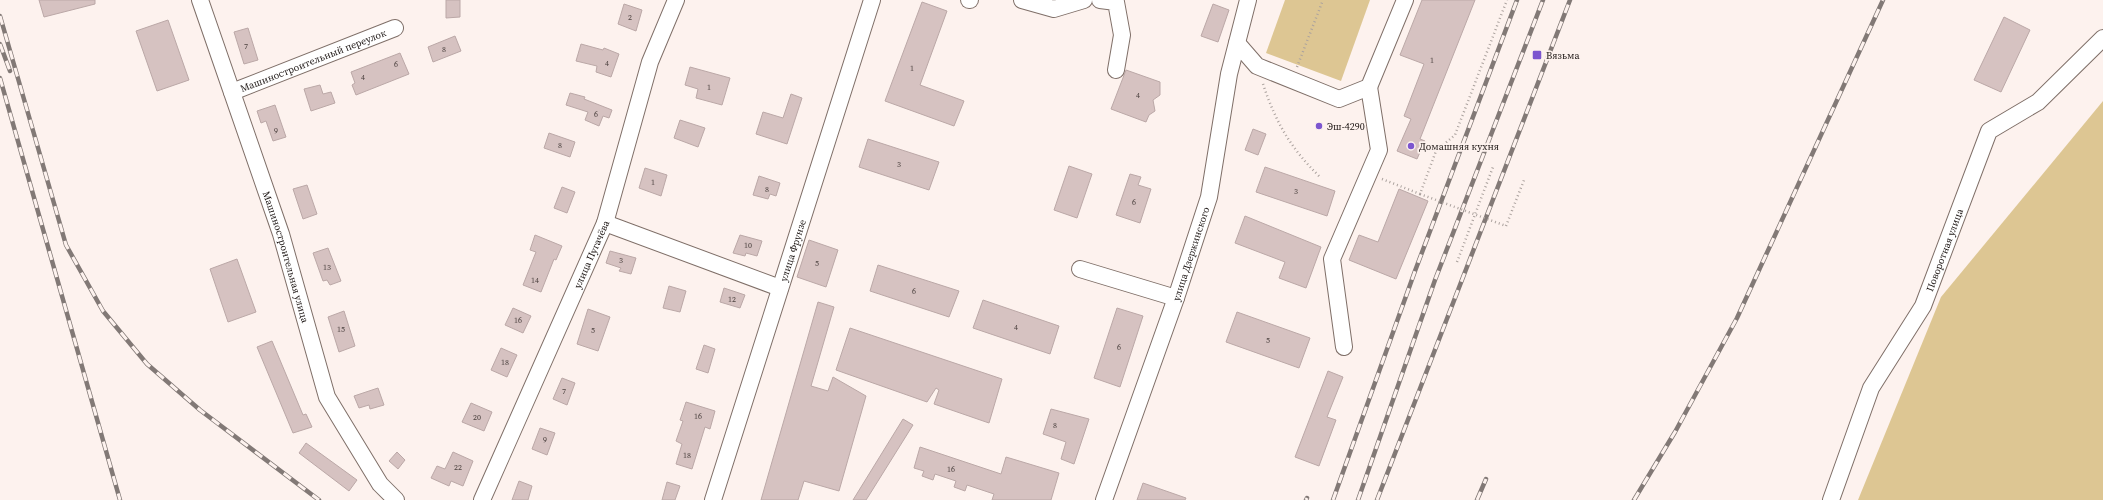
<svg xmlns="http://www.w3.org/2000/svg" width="2103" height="500" font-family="'Source Serif 4',serif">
<rect width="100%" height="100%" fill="#fdf2ee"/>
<g fill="#ddc693">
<path d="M1285 0H1370L1341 81 1266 53Z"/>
<path d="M2103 101V500H1858L1941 297Z"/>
</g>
<g fill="#d6c2c1" stroke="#bba8a7">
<path d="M39 0H95V4L44 17Z"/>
<path d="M446 0H460V17L446 18Z"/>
<path d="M1422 0H1475L1420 139 1425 141 1417 159 1397 151 1411 119 1404 116 1424 64 1400 55Z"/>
<path d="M922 2 947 11 920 85 964 101 954 126 885 101Z"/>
<path d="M624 4 642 10 636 31 618 24Z"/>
<path d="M1213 4 1229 10 1218 42 1201 36Z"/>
<path d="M2004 17 2030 30 2001 92 1974 80Z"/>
<path d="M168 20 189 80 157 91 136 31Z"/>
<path d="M248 28 258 60 244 64 234 32Z"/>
<path d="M455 36 461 51 433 62 428 47Z"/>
<path d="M581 44 603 50 604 48 619 54 611 77 596 72 597 66 576 61Z"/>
<path d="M400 53 409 74 356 95 352 85 355 83 351 72Z"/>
<path d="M690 67 730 78 722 105 696 98 698 89 685 85Z"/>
<path d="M1126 70 1160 82V95L1153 100 1155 111 1149 115 1146 122 1111 109Z"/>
<path d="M320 85 323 94 331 92 335 103 311 111 304 89Z"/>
<path d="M570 93 585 97 584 99 612 110 609 118 603 116 599 126 585 120 588 112 566 105Z"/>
<path d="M791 94 802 98 787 144 756 134 763 112 783 118Z"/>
<path d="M275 105 286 137 273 141 266 121 261 123 257 111Z"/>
<path d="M680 120 705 128 698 147 674 138Z"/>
<path d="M1253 129 1266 134 1258 155 1245 150Z"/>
<path d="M549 133 575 142 570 157 544 148Z"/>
<path d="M868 139 939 162 929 190 859 167Z"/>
<path d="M1069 166 1092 174 1077 218 1054 210Z"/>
<path d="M1265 167 1335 191 1327 216 1256 192Z"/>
<path d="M645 168 667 175 661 196 639 188Z"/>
<path d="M1130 174 1141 177 1138 185 1151 189 1140 223 1116 215Z"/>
<path d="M759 176 780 183 776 196 770 194 768 199 753 195Z"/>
<path d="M307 185 317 214 303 219 293 189Z"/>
<path d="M562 187 575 192 567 213 554 208Z"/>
<path d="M1399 189 1428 201 1396 279 1349 260 1359 235 1378 242Z"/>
<path d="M1245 216 1321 247 1306 288 1279 278 1285 262 1235 243Z"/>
<path d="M535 235 562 246 556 260 554 259 541 292 523 285 536 252 530 250Z"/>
<path d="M740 235 762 241 757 256 746 253 745 256 733 253Z"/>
<path d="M809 240 838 250 826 287 797 277Z"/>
<path d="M328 248 341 281 330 285 327 280 323 281 313 253Z"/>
<path d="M610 251 636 258 631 274 619 271 621 268 606 263Z"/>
<path d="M237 259 256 312 228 322 210 269Z"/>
<path d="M878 265 959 291 949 317 870 291Z"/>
<path d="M669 286 686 291 680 312 663 308Z"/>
<path d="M724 288 745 295 740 308 720 302Z"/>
<path d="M983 300 1059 326 1050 354 973 328Z"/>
<path d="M818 302 834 307 811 386 828 391 833 377 866 396 839 491 804 481 798 500H761Z"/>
<path d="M513 308 531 316 523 333 505 325Z"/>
<path d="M1117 308 1143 316 1120 387 1094 378Z"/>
<path d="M588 309 610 317 598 351 577 344Z"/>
<path d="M344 311 355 346 339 352 328 317Z"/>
<path d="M1237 312 1310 338 1299 368 1226 342Z"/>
<path d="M850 328 1002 379 989 423 934 404 939 390 936 388 927 402 836 370Z"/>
<path d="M272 341 303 415 306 414 312 427 293 433 257 347Z"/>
<path d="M704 345 715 349 708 373 696 369Z"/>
<path d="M501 348 517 355 507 377 491 370Z"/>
<path d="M1328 371 1343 377 1327 417 1336 420 1319 466 1295 457Z"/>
<path d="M562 378 575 383 567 405 553 399Z"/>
<path d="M378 388 384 405 370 409 369 405 359 408 354 396Z"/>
<path d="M686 402 715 411 710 429 705 427 692 469 676 464 682 444 676 441 683 421 680 420Z"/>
<path d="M471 403 492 412 484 431 462 422Z"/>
<path d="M1051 409 1089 419 1074 464 1061 459 1066 442 1043 434Z"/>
<path d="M903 419 913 425 868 497 866 500H853Z"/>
<path d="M540 428 555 433 547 455 532 449Z"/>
<path d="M306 443 357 480 349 491 299 453Z"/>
<path d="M920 447 1001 474 1006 457 1059 473 1051 500H992L994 494 967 485 965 491 954 487 956 481 935 474 933 480 922 476 924 471 914 468Z"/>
<path d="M397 452 405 460 398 469 389 461Z"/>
<path d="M453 452 473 461 463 486 451 481 449 486 431 478 437 466 445 469Z"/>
<path d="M519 481 532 486 528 500H512Z"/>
<path d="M667 482 680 486 675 500H662Z"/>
<path d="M1143 483 1186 498 1185 500H1137Z"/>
</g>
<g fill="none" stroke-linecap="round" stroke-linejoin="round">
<defs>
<g id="minor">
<path id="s1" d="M200 0 281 234 327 397 380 484 396 500"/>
<path d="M969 0H970"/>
<path d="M1022 0 1054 9 1084 0"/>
<path d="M1100 0 1116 2 1122 35 1116 70"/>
<path d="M1237 43 1257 66 1339 99 1369 87 1405 0"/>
<path id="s2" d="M232 92 395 28"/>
<path d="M605 223 780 288"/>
<path d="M1080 269 1176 298"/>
<path d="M1344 347 1332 259 1379 150 1369 87"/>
<path id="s3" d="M482 500 605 223 650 62 676 0"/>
<path id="s4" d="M713 500 872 0"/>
<path id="s5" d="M1104 500 1176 298 1209 197 1229 74 1248 0"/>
<path id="s6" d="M1831 500 1871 388 1923 306 1989 131 2038 102 2103 38"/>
</g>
</defs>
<use href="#minor" stroke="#7f6f68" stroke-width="18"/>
<g stroke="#aba29e" stroke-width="2.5" stroke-dasharray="1 3" stroke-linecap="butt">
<path d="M1297 67 1323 0"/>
<path d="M1263 84C1276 123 1291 149 1321 178"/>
<path d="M1382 179 1420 194 1436 151 1455 135 1507 0"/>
<path d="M1506 226 1524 180"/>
<path d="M1457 262 1493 167"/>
</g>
<use href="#minor" stroke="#fff" stroke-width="16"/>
<defs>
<g id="rail">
<path d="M0 16 66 245 103 311 147 364 200 410 319 500"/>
<path d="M0 44 10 71"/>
<path d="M0 78 120 500"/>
<path d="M1306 500 1307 498"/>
<path d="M1333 500 1415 271 1517 0"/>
<path d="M1358 500 1435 280 1543 0"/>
<path d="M1377 500 1570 0"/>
<path d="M1477 500 1486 479"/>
<path d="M1634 500 1675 432 1737 318 1883 0"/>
</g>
</defs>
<use href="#rail" stroke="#827976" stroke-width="4.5"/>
<use href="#rail" stroke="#fdf2ee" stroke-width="3" stroke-dasharray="9" stroke-linecap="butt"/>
<path stroke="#aba29e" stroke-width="2.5" stroke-dasharray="1 3" stroke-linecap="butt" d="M1420 194 1506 226"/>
</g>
<g fill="#7c56cf" stroke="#fdf2ee" stroke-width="1.5">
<rect x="1532" y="50" width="10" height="10" rx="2"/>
<circle cx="1319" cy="126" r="4"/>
<circle cx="1411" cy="146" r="4"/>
</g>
<g text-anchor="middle" stroke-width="3.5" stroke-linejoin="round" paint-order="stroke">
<g font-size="8" fill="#4b413f">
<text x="630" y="20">2</text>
<text x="246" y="49">7</text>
<text x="444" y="52">8</text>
<text x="1432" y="63">1</text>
<text x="607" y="66">4</text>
<text x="396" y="67">6</text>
<text x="912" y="71">1</text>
<text x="363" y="80">4</text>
<text x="709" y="90">1</text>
<text x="1138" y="98">4</text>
<text x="596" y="117">6</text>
<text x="276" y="133">9</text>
<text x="560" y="148">8</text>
<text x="899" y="167">3</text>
<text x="653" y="185">1</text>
<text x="767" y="192">8</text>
<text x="1296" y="194">3</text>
<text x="1134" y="205">6</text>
<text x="748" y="248">10</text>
<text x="621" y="263">3</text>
<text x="817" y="266">5</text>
<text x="327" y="270">13</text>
<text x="535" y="283">14</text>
<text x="914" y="294">6</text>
<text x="732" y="302">12</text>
<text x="518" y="323">16</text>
<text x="1016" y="330">4</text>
<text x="341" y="332">15</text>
<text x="593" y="333">5</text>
<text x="1268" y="343">5</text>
<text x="1119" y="350">6</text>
<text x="505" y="365">18</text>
<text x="564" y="394">7</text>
<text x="698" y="419">16</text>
<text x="477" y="420">20</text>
<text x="1055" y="428">8</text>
<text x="545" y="442">9</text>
<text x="687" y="458">18</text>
<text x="458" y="470">22</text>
<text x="951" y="472">16</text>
</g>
<g font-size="10" fill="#1d1614" stroke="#fdf2ee" text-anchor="start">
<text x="1546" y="59">Вязьма</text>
<text x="1327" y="130">Эш-4290</text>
<text x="1419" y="150">Домашняя кухня</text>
</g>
<g font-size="10" fill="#1d1614" stroke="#fdf2ee">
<text dy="4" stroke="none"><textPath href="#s2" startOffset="87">Машиностроительный переулок</textPath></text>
<text dy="4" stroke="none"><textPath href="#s4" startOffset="262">улица Фрунзе</textPath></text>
<text dy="4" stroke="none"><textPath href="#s6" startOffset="276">Поворотная улица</textPath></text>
<text dy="4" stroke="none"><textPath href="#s3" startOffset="269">улица Пугачёва</textPath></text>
<text dy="4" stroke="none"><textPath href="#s5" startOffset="261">улица Дзержинского</textPath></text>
<text dy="4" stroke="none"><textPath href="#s1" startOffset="271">Машиностроительная улица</textPath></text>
</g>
</g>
</svg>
